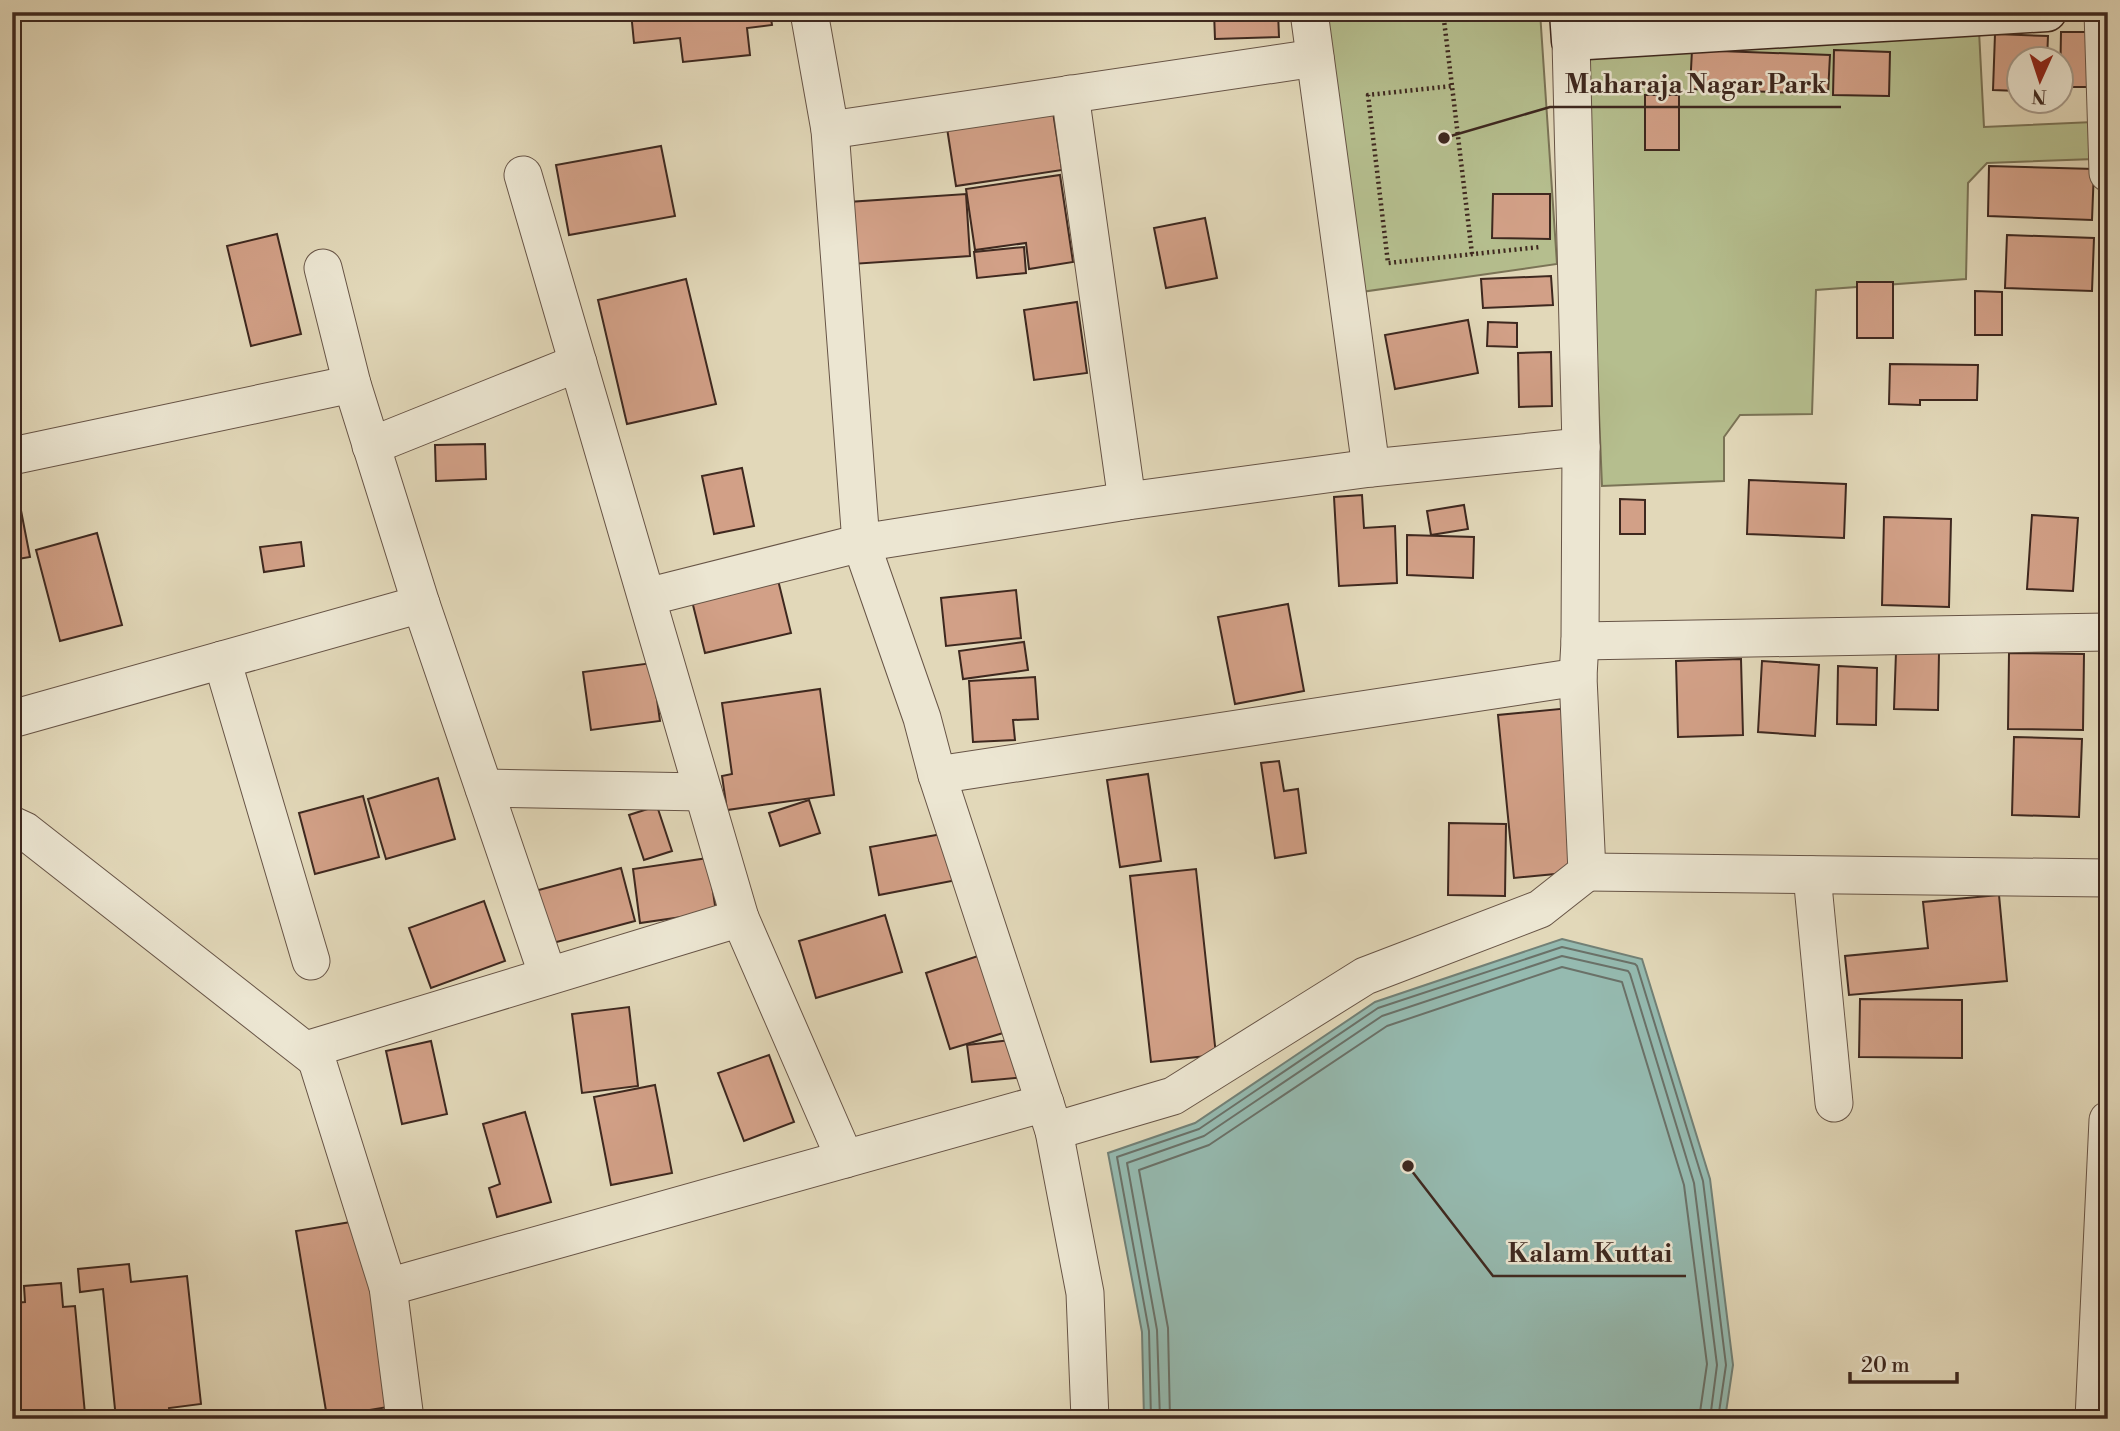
<svg xmlns="http://www.w3.org/2000/svg" width="2120" height="1431" font-family="'Libre Bodoni',serif">
<rect width="100%" height="100%" fill="#e2d8b9"/>
<filter id="stains"><feTurbulence type="fractalNoise" baseFrequency=".00286" numOctaves="4"/><feColorMatrix values="0 0 0 0 .2 0 0 0 0 .09 0 0 0 0 .02 0 0 0 .5 -.17"/></filter>
<radialGradient id="worn" r=".72"><stop offset=".6" stop-color="#630" stop-opacity="0"/><stop offset="1" stop-color="#630" stop-opacity=".3"/></radialGradient>
<g fill="#b5be8e" stroke="#7a7356" stroke-width="2">
<path d="M1321 12H1540L1557 264 1361 292Z"/>
<path d="M1979 31 1984 127 2093 122 2094 159 1987 163 1968 183 1966 279 1816 290 1812 414 1740 415 1724 437V481L1602 486 1584 51Z"/>
</g>
<path fill="#95bab0" stroke="#728076" stroke-width="2" d="M1562 939 1642 959 1710 1179 1733 1365 1725 1419H1144L1142 1332 1108 1153 1195 1123 1375 1002Z"/>
<g fill="none" stroke-linecap="round" stroke-linejoin="round">
<g stroke="#6a7168" stroke-width="2">
<path d="M1151 1419 1149 1331 1117 1157 1199 1129 1378 1008 1562 947 1635 964 1637 966 1703 1181 1726 1365 1718 1419"/>
<path d="M1160 1419 1157 1330 1127 1163 1204 1136 1382 1016 1562 956 1628 971 1630 974 1694 1183 1717 1365 1710 1419"/>
<path d="M1170 1419 1168 1328 1139 1170 1209 1145 1387 1026 1562 967 1622 982 1684 1185 1707 1364 1699 1419"/>
</g>
</g>
<g fill="#d2a087" stroke="#3e281f" stroke-width="2">
<path d="M631 12H770L772 25 747 28 750 55 683 62 680 38 634 43Z"/>
<path d="M1214 12H1278L1279 37 1215 39Z"/>
<path d="M2061 32H2092V87H2060Z"/>
<path d="M1995 34 2048 36 2047 60H2018V91L1993 90Z"/>
<path d="M1692 50 1830 55 1828 94 1690 89Z"/>
<path d="M1834 50 1890 52 1889 96 1833 95Z"/>
<rect x="1645" y="95" width="34" height="55"/>
<path d="M1053 112 1062 170 956 186 947 128Z"/>
<path d="M661 146 675 216 569 235 556 165Z"/>
<path d="M1989 166 2094 169 2092 220 1988 216Z"/>
<path d="M1060 175 1073 262 1029 269 1026 243 975 250 966 189Z"/>
<path d="M966 194 970 256 852 264 848 202Z"/>
<path d="M1493 194H1550V239L1492 238Z"/>
<path d="M1205 218 1217 278 1166 288 1154 228Z"/>
<path d="M277 234 301 334 251 346 227 246Z"/>
<path d="M2007 235 2094 238 2092 291 2005 288Z"/>
<path d="M1024 247 1026 273 977 278 974 252Z"/>
<path d="M1551 276 1553 305 1483 308 1481 279Z"/>
<path d="M686 279 716 404 627 424 598 300Z"/>
<rect x="1857" y="282" width="36" height="56"/>
<path d="M1975 291 2002 292V335H1975Z"/>
<path d="M1077 302 1087 373 1034 380 1024 310Z"/>
<path d="M1468 320 1478 373 1395 389 1385 335Z"/>
<path d="M1488 322 1517 323V347L1487 346Z"/>
<path d="M1551 352 1552 406 1519 407 1518 353Z"/>
<path d="M1890 364 1978 365 1977 400H1920V405L1889 404Z"/>
<path d="M485 444 486 479 436 481 435 445Z"/>
<path d="M12 464 30 557 12 560Z"/>
<path d="M742 468 754 526 714 534 702 476Z"/>
<path d="M1749 480 1846 484 1844 538 1747 534Z"/>
<path d="M1362 495 1364 528 1395 526 1397 583 1339 586 1334 497Z"/>
<path d="M1620 499 1645 500V534H1620Z"/>
<path d="M1464 505 1468 529 1431 535 1427 511Z"/>
<path d="M2032 515 2078 518 2073 591 2027 589Z"/>
<path d="M1884 517 1951 519 1949 607 1882 605Z"/>
<path d="M97 533 122 625 60 641 36 550Z"/>
<path d="M1407 535 1474 537 1473 578 1407 575Z"/>
<path d="M301 542 304 566 264 572 260 547Z"/>
<path d="M778 580 791 633 705 653 692 601Z"/>
<path d="M1016 590 1021 638 946 646 941 598Z"/>
<path d="M1288 604 1304 691 1235 704 1218 617Z"/>
<path d="M1024 642 1028 670 963 679 959 651Z"/>
<path d="M1896 652 1939 653 1938 710 1894 709Z"/>
<path d="M2009 653 2084 654 2083 730 2008 729Z"/>
<path d="M1741 659 1743 735 1678 737 1676 661Z"/>
<path d="M1762 661 1819 665 1815 736 1758 732Z"/>
<path d="M652 663 660 721 591 730 583 672Z"/>
<path d="M1838 666 1877 668 1876 725 1837 724Z"/>
<path d="M1035 677 1038 719 1013 720 1015 740 973 742 969 681Z"/>
<path d="M820 689 834 795 727 810 722 776 732 774 722 703Z"/>
<path d="M1570 708 1586 871 1514 878 1498 715Z"/>
<path d="M2014 737 2082 739 2079 817 2012 815Z"/>
<path d="M1279 761 1284 791 1298 789 1306 853 1275 858 1261 763Z"/>
<path d="M1148 774 1161 861 1120 867 1107 780Z"/>
<path d="M438 778 455 839 386 859 368 799Z"/>
<path d="M363 796 379 857 315 874 299 813Z"/>
<path d="M809 800 820 833 780 846 769 813Z"/>
<path d="M657 806 672 851 644 860 629 815Z"/>
<path d="M1449 823 1506 824 1505 896 1448 895Z"/>
<path d="M953 832 962 879 879 895 870 847Z"/>
<path d="M708 858 716 912 640 923 633 869Z"/>
<path d="M621 868 635 921 549 944 535 891Z"/>
<path d="M1196 869 1216 1055 1151 1062 1130 876Z"/>
<path d="M1999 895 2007 981 1849 995 1845 956 1928 948 1923 902Z"/>
<path d="M484 901 505 961 431 988 409 928Z"/>
<path d="M885 915 902 972 816 998 799 941Z"/>
<path d="M978 956 1003 1033 950 1049 926 973Z"/>
<path d="M1860 999 1962 1000V1058L1859 1057Z"/>
<path d="M629 1007 638 1086 582 1093 572 1014Z"/>
<path d="M1021 1039 1025 1077 972 1082 967 1045Z"/>
<path d="M431 1041 447 1114 402 1124 386 1051Z"/>
<path d="M769 1055 794 1122 744 1141 718 1073Z"/>
<path d="M655 1085 672 1173 611 1185 594 1097Z"/>
<path d="M525 1112 551 1202 497 1217 489 1188 500 1184 483 1124Z"/>
<path d="M363 1220 394 1406 327 1417 296 1231Z"/>
<path d="M129 1264 131 1282 187 1276 201 1404 169 1408 170 1419H116L103 1289 80 1292 78 1269Z"/>
<path d="M61 1283 63 1307 75 1306 85 1414 39 1419H12V1303L25 1302 24 1286Z"/>
</g>
<g fill="none" stroke-linecap="round" stroke-linejoin="round">
<defs>
<g id="street">
<path d="M809 12 830 130 861 543 922 718 937 775 1054 1131 1085 1293 1090 1419"/>
<path d="M1309 12 1371 468"/>
<path d="M2103 12 2108 173"/>
<path d="M1070 94 1127 501"/>
<path d="M830 130 1315 58"/>
<path d="M323 268 352 384 421 604 548 976"/>
<path d="M371 446 578 363"/>
<path d="M12 456 352 384"/>
<path d="M647 597 861 543 1127 501 1371 468 1581 447"/>
<path d="M1580 641 2108 632"/>
<path d="M222 660 311 961"/>
<path d="M12 719 421 604"/>
<path d="M937 775 1578 677 1580 641 1581 447 1571 41"/>
<path d="M484 788 703 792"/>
<path d="M12 825 25 831 316 1059"/>
<path d="M1587 872 2108 878"/>
<path d="M1812 875 1834 1103"/>
<path d="M740 918 845 1159"/>
<path d="M1054 1131 1173 1096 1365 976 1540 909 1587 872 1578 677"/>
<path d="M388 1287 1045 1103"/>
<path d="M405 1419 388 1287 313 1048 740 918 523 175"/>
<path d="M2094 1419 2108 1120"/>
</g>
<path id="secondary" d="M1569 12 1571 41 2047 12"/>
</defs>
<use href="#street" stroke="#675446" stroke-width="39"/>
<use href="#secondary" stroke="#3e281f" stroke-width="41"/>
<g stroke="#3e281f" stroke-width="4.5" stroke-dasharray="2 3.5" stroke-linecap="butt">
<path d="M1443 12 1452 86"/>
<path d="M1472 254 1452 86 1368 95 1388 263 1540 247"/>
</g>
<use href="#street" stroke="#ece6d2" stroke-width="37"/>
<use href="#secondary" stroke="#ece6d2" stroke-width="38"/>
</g>
<path fill="none" stroke="#3e281f" stroke-width="2.5" d="M1444 138L1550 107H1841M1408 1166L1493 1276H1686"/>
<g fill="#3e281f" stroke="#ece6d2" stroke-width="2.5">
<circle cx="1444" cy="138" r="7"/>
<circle cx="1408" cy="1166" r="7"/>
</g>
<g font-size="26" text-anchor="middle" font-weight="bold" fill="#3e281f" stroke="#ece6d2" stroke-width="5" stroke-linejoin="round" paint-order="stroke">
<text x="1696" y="93">Maharaja Nagar Park</text>
<text x="1590" y="1262">Kalam Kuttai</text>
</g>
<rect width="2120" height="1431" fill="none" stroke="#e2d8b9" stroke-width="42"/>
<rect x="14" y="14" width="2092" height="1403" fill="none" stroke="#3e281f" stroke-width="3.5"/>
<rect x="21" y="21" width="2078" height="1389" fill="none" stroke="#3e281f" stroke-width="2"/>
<g transform="translate(2040 80) rotate(183)"><circle r="33" fill="#ece6d2" stroke="#a69a8a" stroke-width="2"/>
<path d="M0-5L12 26L0 18L-12 26Z" fill="#8f2418"/>
<text y="-10" font-size="19" font-weight="bold" text-anchor="middle" fill="#3e281f">N</text>
</g>
<path d="M1850 1372v10h107v-10" fill="none" stroke="#3e281f" stroke-width="3.5"/>
<text x="1861" y="1372" font-size="21" fill="#3e281f" stroke="#ece6d2" stroke-width="5" paint-order="stroke">20 m</text>
<rect width="100%" height="100%" filter="url(#stains)"/>
<rect width="100%" height="100%" fill="url(#worn)"/>
</svg>
